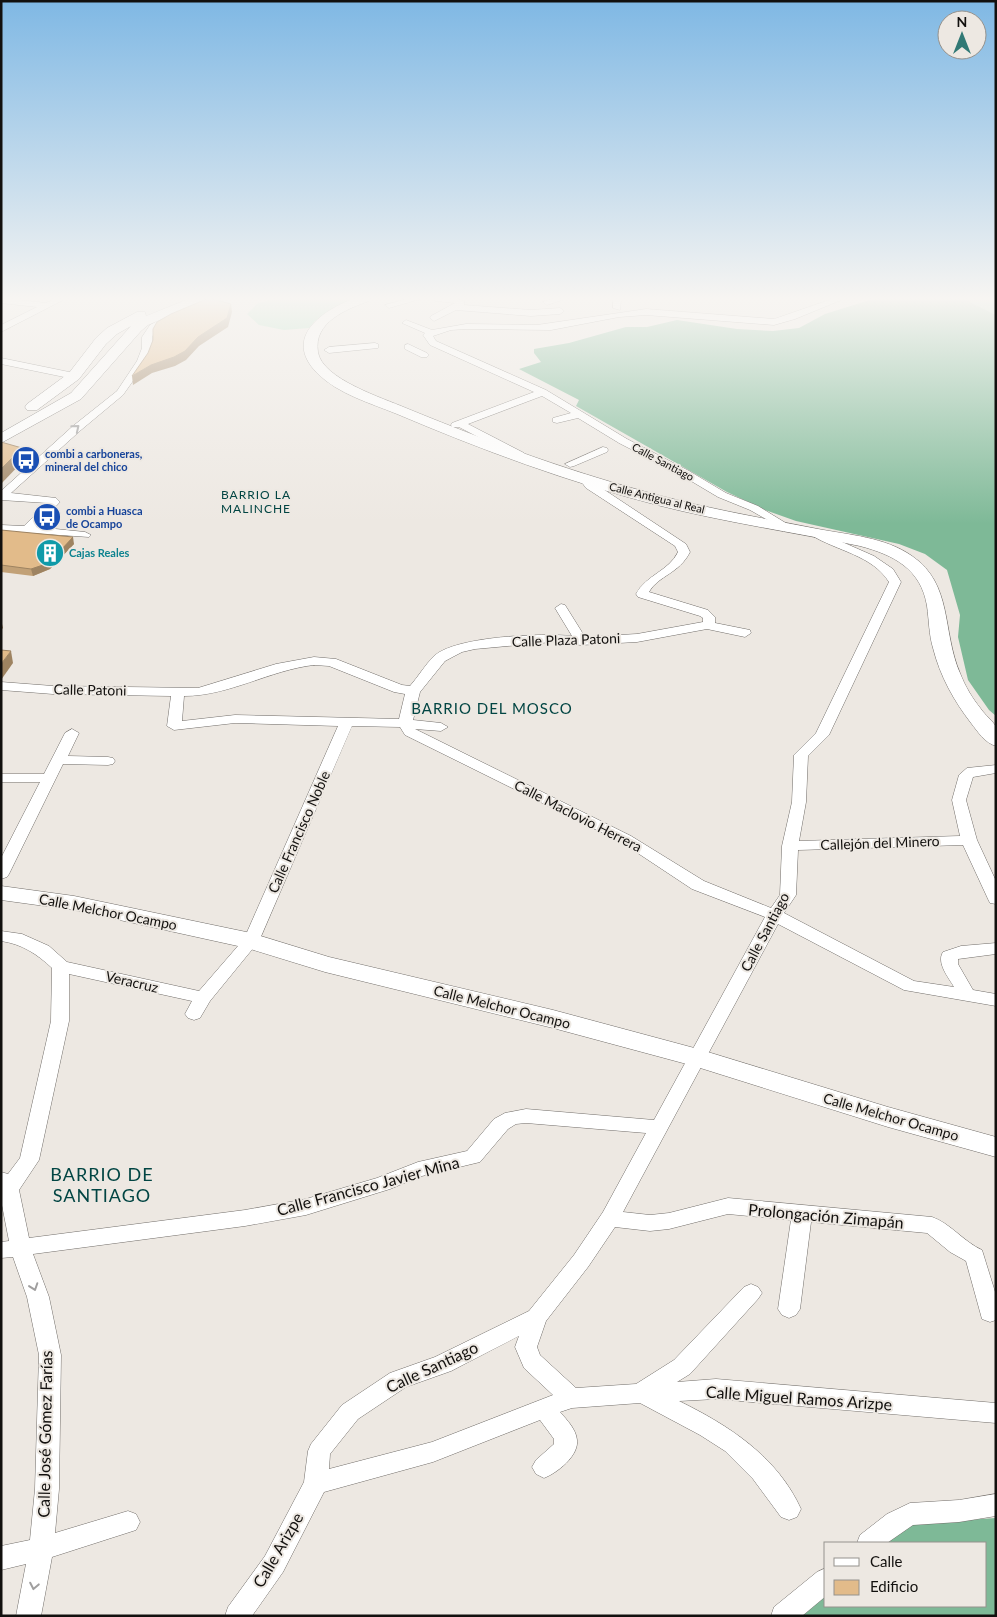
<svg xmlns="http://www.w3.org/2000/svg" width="997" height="1617" font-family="Lato,sans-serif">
<rect width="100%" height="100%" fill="#ede8e2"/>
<g fill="#a2dcbb">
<path d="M282 298H357L315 321 309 328 284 330 259 325 247 314 258 303Z"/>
<path d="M962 298H996V315Z"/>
</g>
<g fill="#7eb997">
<path d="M876 298H962L996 315V716L989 710 968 680 958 637 960 615 947 570 925 554 899 544 796 521 765 510 727 492 576 406 579 400 519 369 541 362 534 353V349L569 343 626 327H647L677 320 737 329 773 331 799 328 825 314Z"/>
<path d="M996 1518V1616H788L826 1582V1606H986V1543H871L892 1525Z"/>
</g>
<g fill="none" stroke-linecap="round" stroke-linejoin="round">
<defs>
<g id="street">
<path d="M1 298 46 303 57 298H67L1 332V325L37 307 1 303Z"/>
<path d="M215 298H225L200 310 193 308Z"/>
<path d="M411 298H424L389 308 385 305Z"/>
<path d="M432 298H453L464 301V305L531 310 560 308 564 311 560 314 531 316 456 310 434 321 430 318 431 316 455 303 436 301Z"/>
<path d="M555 298H568L547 305 543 302Z"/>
<path d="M613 298H623L621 300 620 310 613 308Z"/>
<path d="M835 298H846L795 319 774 325 646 315 619 317 551 330 466 329 451 330 433 336 436 341 546 390 627 439 689 471 726 493 758 506 789 525 791 527 789 529 785 530 750 510 718 497 681 475 619 443 578 418 557 423 553 422V418L571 413 542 396 468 424 524 453 525 455 524 457H516L459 427H452L451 425 452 423 534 392 430 345 423 335 425 333 402 323 406 320 432 330 466 324 537 325 646 309 774 319Z"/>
<path d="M173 313 177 316 176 318 156 329 152 337V348L147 361 123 395 81 430 11 493 56 498 60 502 36 527 85 532 91 535 89 537 1 531V525L24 526 47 503 1 500V491L73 426 117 391 137 361 142 348V337L150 325Z"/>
<path d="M375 343 378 344V348L329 353 324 350 329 347Z"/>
<path d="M408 344 427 353 429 355 427 357H421L405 349V345Z"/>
<path d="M1 358 74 373 79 376 74 379 1 364Z"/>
<path d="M603 447 607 448 608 450 607 452 574 466 570 467 565 464Z"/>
<path d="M585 477 686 544 690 552C679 574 659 575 649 592L708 610 715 617V623L750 630 751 633 745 637 707 629 637 642 581 645 552 642 475 649 462 652 445 661 420 692 413 720 441 723 448 727 441 731 415 729 631 836 704 881 771 908 780 895 782 846 792 802 794 755 816 733 889 582C872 555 837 551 811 535L809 533 811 531 815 530 874 556 893 569 901 582 829 735 808 756 806 802 799 841 960 836 952 800 959 775 967 768 996 765V773L973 777 966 800 977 840 996 881V904L990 903 988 899 963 845 798 850 796 895 784 913 914 981 954 987C949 978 936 963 943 952L961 946 996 943V954L958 959V964L973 990 996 994V1006L904 990 778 924 623 1212 650 1215 669 1213 728 1198 932 1217C950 1223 964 1242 982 1250L996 1295V1320L990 1322 982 1319 966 1261 950 1252 927 1233 811 1222 800 1309 796 1315 789 1318 782 1315 778 1309 791 1220 728 1214 669 1229 650 1231 615 1227 588 1267 546 1321 537 1347 540 1355 576 1388 636 1384 674 1360 744 1287 751 1284 758 1287 762 1293 758 1299 690 1374 677 1382 716 1379 996 1403V1423L716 1399 679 1401C728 1425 777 1456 801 1509L797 1517 789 1520 781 1517 753 1479 725 1451 700 1435 640 1403 572 1408 560 1412C567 1420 576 1429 577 1440 579 1456 557 1473 544 1478L536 1474 532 1467 536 1460 554 1444V1439L540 1420 433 1462 324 1492 283 1572 252 1616H225L228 1607 265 1556 304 1482 308 1451 311 1444 342 1405 390 1373 435 1357 529 1311 574 1255 603 1212 646 1133 526 1123 516 1124 508 1129 480 1162 422 1176 390 1189 306 1215 245 1226 33 1254 49 1297 61 1355 59 1489 55 1533 128 1511 136 1514 140 1522 136 1530 52 1557 41 1616H16L26 1564 1 1570V1546L30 1540 35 1489 39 1355 27 1297 13 1257 1 1258V1242L9 1241 1 1200V1172L8 1174 20 1158 51 1021 52 968C37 954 22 944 1 941V931L22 934 49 946 67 962 199 991 244 939 338 726 235 723 174 730 167 726 171 696 53 694 1 690V682L53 686 198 688 276 664 314 657 336 659 402 685 410 686C418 677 425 665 434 656 456 636 543 633 572 636L555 608 561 604 565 605 585 637 637 634 703 622V618L700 616 638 597 636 594C646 575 669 571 678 552L675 546 586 488 580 480ZM314 665 329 666 394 692 405 694 399 719 235 715 182 721 184 696C229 696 270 670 314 665ZM352 726 400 727 405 735 621 842 692 889 765 917 654 1120 526 1109 505 1113 494 1119 467 1151 418 1162 377 1178 306 1199 245 1210 29 1238 19 1190 39 1160 69 1021V974L192 1001 185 1014 188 1018 194 1020 200 1018 210 1001 259 941ZM519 1336 515 1347 524 1368 553 1395 432 1442 329 1469 330 1454 358 1419 406 1387 451 1371Z"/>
<path d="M72 729 79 733 68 756 108 757 113 758 115 761 113 764 108 765 63 764 9 874 7 877 1 879V858L40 782H1V774H44L65 733Z"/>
<path d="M996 1494V1516L959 1522 913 1525 887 1543H857L860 1535 887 1514 910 1503 959 1500Z"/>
<path d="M826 1568V1596L802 1616H771L774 1607 817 1572Z"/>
</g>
<g id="secondary">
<path d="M191 298H206L204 301 148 325 141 331 81 399 1 443V433L71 393 131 326 117 334 106 344 79 379 37 410H27L25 407 27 404 69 373 96 338 107 328 137 312H145L146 316Z"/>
<path d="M355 298H371L369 301C347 309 313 322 318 352 322 379 383 398 406 408 501 447 598 482 698 505 738 514 778 521 818 529 849 535 885 537 912 556 953 584 942 631 960 673 965 686 972 698 981 709 985 715 993 721 996 727 997 732 996 741 996 746 985 743 978 732 971 723 954 701 940 676 933 648 929 635 929 620 927 606 921 569 894 555 860 546 792 532 724 522 657 505 568 482 482 450 397 414 370 403 338 394 317 373 282 337 323 310 355 298Z"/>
<path d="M1 886 74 896 251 933 329 957 553 1010 698 1049 888 1107 996 1137V1157L888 1127 694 1066 553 1028 325 972 247 948 74 910 1 900Z"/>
</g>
</defs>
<use href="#street" stroke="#726e6a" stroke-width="1"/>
<use href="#secondary" stroke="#726e6a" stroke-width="1"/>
<use href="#street" fill="#fff" fill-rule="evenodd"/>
<use href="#secondary" fill="#fff" fill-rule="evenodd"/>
</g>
<path fill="#c2a177" d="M1 530 74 544 50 569 33 576 1 572Z"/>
<g fill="#9e8361">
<path d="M231 304 232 312 228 327 199 346 186 360 175 366 152 373 133 385 132 376 198 337Z"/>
<path d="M22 448 24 460 1 484V469Z"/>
<path d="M73 537 74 544 50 569 33 576 31 569Z"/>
<path d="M1 620 3 628 1 630Z"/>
<path d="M11 651 13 663 1 680V664Z"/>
</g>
<g fill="#e2bb8a" stroke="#9e8361">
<path d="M209 298 231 304 227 318 198 337 185 351 174 357 151 365 132 376 148 353 153 340V329L157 322 171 314Z"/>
<path d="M1 442 22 448 1 469Z"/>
<path d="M1 530 73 537 49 563 31 569 1 565Z"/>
<path d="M1 650 11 651 1 664Z"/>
</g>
<defs><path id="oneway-chevron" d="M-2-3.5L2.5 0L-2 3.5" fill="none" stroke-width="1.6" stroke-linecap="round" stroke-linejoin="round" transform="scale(1.25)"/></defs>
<g stroke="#a09f9f">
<use href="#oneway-chevron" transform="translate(76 428) rotate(-39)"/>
<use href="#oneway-chevron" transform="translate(34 1287) rotate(71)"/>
<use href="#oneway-chevron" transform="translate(34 1586) rotate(101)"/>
</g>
<linearGradient id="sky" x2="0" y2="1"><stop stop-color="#7fb8e4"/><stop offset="0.57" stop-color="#f7f5f2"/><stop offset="1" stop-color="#f7f5f2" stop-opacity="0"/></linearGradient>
<rect width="997" height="524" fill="url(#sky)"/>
<defs>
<symbol id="bus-disc" viewBox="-11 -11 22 22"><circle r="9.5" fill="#1a4fb4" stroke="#ede8e2"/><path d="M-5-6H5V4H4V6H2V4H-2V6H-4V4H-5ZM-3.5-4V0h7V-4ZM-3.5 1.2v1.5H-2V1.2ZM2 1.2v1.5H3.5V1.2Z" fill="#fff"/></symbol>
<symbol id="building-disc" viewBox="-11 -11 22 22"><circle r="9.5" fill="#0f9aa8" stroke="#ede8e2"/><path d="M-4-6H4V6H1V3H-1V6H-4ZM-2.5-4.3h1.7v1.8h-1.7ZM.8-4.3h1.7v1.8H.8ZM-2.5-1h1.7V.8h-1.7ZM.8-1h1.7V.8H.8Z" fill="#fff"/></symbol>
</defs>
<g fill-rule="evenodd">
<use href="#bus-disc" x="10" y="444" width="32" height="32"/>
<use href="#bus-disc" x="31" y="501" width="32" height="32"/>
<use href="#building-disc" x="34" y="537" width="32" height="32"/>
</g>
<g text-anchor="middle" stroke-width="4" stroke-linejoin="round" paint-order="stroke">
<g font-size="11" font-weight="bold" fill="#164399" stroke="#ede8e2" text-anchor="start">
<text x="45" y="458">combi a carboneras,<tspan x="45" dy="13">mineral del chico</tspan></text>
<text x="66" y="515">combi a Huasca<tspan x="66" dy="13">de Ocampo</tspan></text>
</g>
<g font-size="11" fill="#12100e" stroke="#ede8e2">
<text transform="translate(663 462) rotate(28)" y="4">Calle Santiago</text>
<text transform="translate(657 498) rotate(14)" y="4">Calle Antigua al Real</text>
</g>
<g font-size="11" font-weight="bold" fill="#0d838f" stroke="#ede8e2" text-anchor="start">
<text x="69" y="557">Cajas Reales</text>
</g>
<g font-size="12" letter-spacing="1" fill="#024543" stroke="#ede8e2">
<text x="256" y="499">BARRIO LA<tspan x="256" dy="14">MALINCHE</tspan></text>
</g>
<g font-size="14" fill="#12100e" stroke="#ede8e2">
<text transform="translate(566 640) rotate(-2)" y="5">Calle Plaza Patoni</text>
<text transform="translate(90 690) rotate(1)" y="5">Calle Patoni</text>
<text transform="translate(578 816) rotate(27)" y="5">Calle Maclovio Herrera</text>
<text transform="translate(299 832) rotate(-66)" y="5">Calle Francisco Noble</text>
<text transform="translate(880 843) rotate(-2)" y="5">Callejón del Minero</text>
<text transform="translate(108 912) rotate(11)" y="5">Calle Melchor Ocampo</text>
<text transform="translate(765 932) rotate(-62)" y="5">Calle Santiago</text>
<text transform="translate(132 982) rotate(13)" y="5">Veracruz</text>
<text transform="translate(502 1007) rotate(14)" y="5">Calle Melchor Ocampo</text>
<text transform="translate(891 1117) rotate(16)" y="5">Calle Melchor Ocampo</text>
</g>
<g font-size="15" letter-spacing="1" fill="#024543" stroke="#ede8e2">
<text x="492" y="714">BARRIO DEL MOSCO</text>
</g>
<g font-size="16" fill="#12100e" stroke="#ede8e2">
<text transform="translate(368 1186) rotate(-15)" y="6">Calle Francisco Javier Mina</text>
<text transform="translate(826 1216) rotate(5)" y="6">Prolongación Zimapán</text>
<text transform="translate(432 1367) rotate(-25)" y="6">Calle Santiago</text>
<text transform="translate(799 1398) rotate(4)" y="6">Calle Miguel Ramos Arizpe</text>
<text transform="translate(45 1434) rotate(-89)" y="6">Calle José Gómez Farías</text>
<text transform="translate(278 1550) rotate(-60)" y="6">Calle Arizpe</text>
</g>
<g font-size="18" letter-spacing="1" fill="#024543" stroke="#ede8e2">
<text x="102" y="1181">BARRIO DE<tspan x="102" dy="21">SANTIAGO</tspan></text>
</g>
</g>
<rect width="997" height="1617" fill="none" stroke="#12100e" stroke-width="5"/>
<rect x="824" y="1542" width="162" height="65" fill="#ede8e2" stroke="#95928d"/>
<rect x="834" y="1558" width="25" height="8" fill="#ffffff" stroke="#95928d"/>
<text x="870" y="1567" font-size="15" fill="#12100e">Calle</text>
<rect x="834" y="1580" width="25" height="15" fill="#e2bb8a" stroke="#95928d"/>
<text x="870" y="1592" font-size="15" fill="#12100e">Edificio</text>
<g transform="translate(962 35)"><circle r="24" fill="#ede8e2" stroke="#95928d"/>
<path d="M0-4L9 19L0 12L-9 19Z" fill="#317975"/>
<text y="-8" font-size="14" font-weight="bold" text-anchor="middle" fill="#12100e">N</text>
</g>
</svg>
